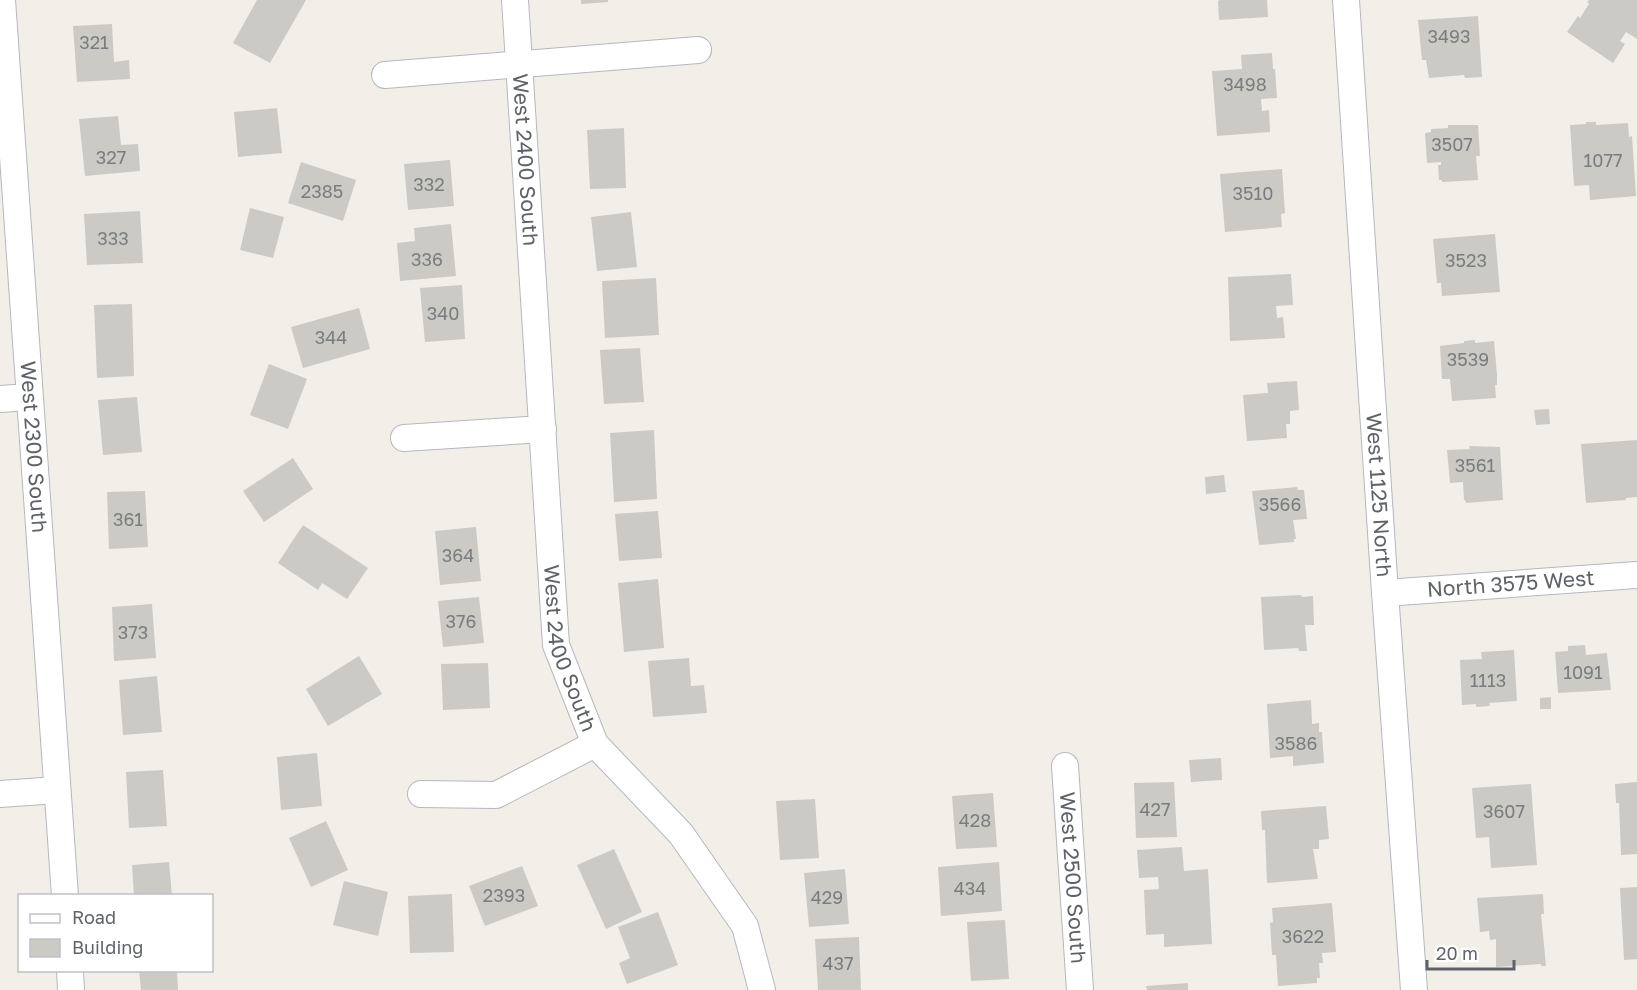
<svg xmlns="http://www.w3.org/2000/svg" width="1637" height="990" font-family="'Golos Text',sans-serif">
<rect width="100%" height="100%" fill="#f1efe8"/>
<g fill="#cccac5">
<path d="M257 0H306L270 63 233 43Z"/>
<path d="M581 0H608V2L581 4Z"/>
<path d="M1220 0H1267L1268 17 1219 20 1218 1Z"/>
<path d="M1589 0H1637V39L1626 32 1620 41 1625 44 1613 63 1567 32 1578 16 1580 18 1589 4 1587 2Z"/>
<path d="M1478 16 1482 77 1465 78 1464 75 1429 78 1426 60H1422L1418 20Z"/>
<path d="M112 24 114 62 129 60 130 79 77 82 73 26Z"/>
<path d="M1272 53 1273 69H1275L1277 98 1261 99 1262 111 1269 110 1270 132 1217 136 1212 71 1242 69 1241 55Z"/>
<path d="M277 108 282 153 238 157 234 112Z"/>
<path d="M118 116 121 145 138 144 140 171 85 176 79 119Z"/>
<path d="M1586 122H1596V125L1628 123 1629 137 1632 136 1636 196 1590 200 1589 185 1574 186 1570 125 1586 124Z"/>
<path d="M1448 125H1478L1480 156H1476L1478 180 1442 182V180H1439L1438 165H1441V162L1427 163 1425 133 1431 132V129L1448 128Z"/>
<path d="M624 128 626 188 590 189 587 130Z"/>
<path d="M450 160 454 206 408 210 404 164Z"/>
<path d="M301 162 356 180 343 221 288 203Z"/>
<path d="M1282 169 1285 213 1281 214 1282 227 1225 232 1220 174Z"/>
<path d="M250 208 284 217 273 258 240 250Z"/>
<path d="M140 211 143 263 87 265 84 214Z"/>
<path d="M631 212 637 267 597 271 591 217Z"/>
<path d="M451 224 456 276 400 281 397 243 415 241 414 228Z"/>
<path d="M1495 234 1500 292 1442 296 1441 283H1437L1433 239Z"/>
<path d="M1291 274 1293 305 1276 306 1277 318 1283 317 1285 338 1230 341 1228 277Z"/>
<path d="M656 278 659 335 605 338 602 281Z"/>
<path d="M462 285 465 339 425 342 420 288Z"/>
<path d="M132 304 134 376 97 378 94 305Z"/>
<path d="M359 308 370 349 303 368 291 327Z"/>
<path d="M1475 340V343L1494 341 1497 375V385H1495L1496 398 1452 401 1450 379H1442L1440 346 1464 343V341Z"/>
<path d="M640 348 644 402 604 404 600 350Z"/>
<path d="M269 364 307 379 288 429 250 415Z"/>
<path d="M1297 381 1299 410 1290 411V424H1286L1287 438 1247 441 1243 395 1268 393 1267 383Z"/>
<path d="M137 397 142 452 103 455 98 400Z"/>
<path d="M1549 409 1550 424 1536 425 1534 410Z"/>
<path d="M654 430 657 499 614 502 610 433Z"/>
<path d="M1637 440V497L1626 498V500L1586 503 1581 444Z"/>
<path d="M1469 446 1500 447 1503 500 1466 503 1465 500H1464L1463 482 1450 483 1447 450 1470 449Z"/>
<path d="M293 458 313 489 264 522 243 491Z"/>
<path d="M1224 475 1226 492 1206 494 1205 477Z"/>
<path d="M1297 487 1298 490H1304L1307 519 1293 520 1296 539H1294V542L1259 545 1252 491Z"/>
<path d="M145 491 148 547 109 549 107 492Z"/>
<path d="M658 511 662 558 619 561 615 514Z"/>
<path d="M303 525 368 568 347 599 322 583 318 590 278 563Z"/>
<path d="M476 527 481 581 440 585 435 531Z"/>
<path d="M658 579 664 648 624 652 618 583Z"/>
<path d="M1301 595 1302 597 1313 596 1314 625H1305L1307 651H1299L1298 648 1264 650 1261 597Z"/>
<path d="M479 597 484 643 443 647 438 601Z"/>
<path d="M152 604 156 658 114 661 112 607Z"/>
<path d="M1585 645 1586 655 1607 653 1611 690 1558 693 1555 652 1568 651V646Z"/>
<path d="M1514 650 1517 701 1489 703 1490 706 1476 707V704L1462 705 1460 660 1482 659 1481 652Z"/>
<path d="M359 656 382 694 328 726 306 689Z"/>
<path d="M689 658 691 686 704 685 707 713 653 717 648 661Z"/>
<path d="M488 663 490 708 443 710 441 664Z"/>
<path d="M157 676 162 732 123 735 119 680Z"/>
<path d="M1551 697V709H1540V698Z"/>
<path d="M1311 700 1312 724 1319 723V732H1322L1324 763 1293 766V756L1270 758 1267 704Z"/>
<path d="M317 753 322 806 281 810 277 757Z"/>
<path d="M1221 758 1222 780 1191 782 1189 760Z"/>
<path d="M163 770 167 826 129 828 126 772Z"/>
<path d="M1174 782 1177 837 1136 838 1134 783Z"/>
<path d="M1637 782V854L1621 855 1619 803H1616L1615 784Z"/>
<path d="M1531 784 1537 865 1491 868 1489 837 1476 838 1472 788Z"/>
<path d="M993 793 997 847 956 849 952 796Z"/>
<path d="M815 799 819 858 780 860 776 801Z"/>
<path d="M1326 806 1329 839 1319 840V849H1313L1318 879 1267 883 1265 830H1262L1261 811Z"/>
<path d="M326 821 348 870 311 887 289 838Z"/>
<path d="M1182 847 1184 871 1208 869 1212 944 1164 947V934L1146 935 1144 890 1159 889 1158 877 1139 878 1137 850Z"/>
<path d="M614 849 642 912 606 929 577 865Z"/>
<path d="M169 862 172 896H134L132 865Z"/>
<path d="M999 862 1002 911 941 916 938 867Z"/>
<path d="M522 866 538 906 485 926 469 886Z"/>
<path d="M845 869 849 924 809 927 804 873Z"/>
<path d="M344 881 388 892 378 936 333 925Z"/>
<path d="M1637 887V959L1624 960 1620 888Z"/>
<path d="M452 894 454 952 410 953 408 896Z"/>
<path d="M1543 894 1544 914H1541L1546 966H1541V964L1496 967V939L1490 940 1489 931 1480 932 1477 898Z"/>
<path d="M1332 903 1336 952 1322 953 1323 963H1319L1320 978H1317V983L1278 986 1276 955H1272L1270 923 1273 922 1272 908Z"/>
<path d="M658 912 678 965 627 984 619 963 630 958 618 927Z"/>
<path d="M1005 920 1009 979 971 981 967 922Z"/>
<path d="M859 937 861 990H818L815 939Z"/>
<path d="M139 970H177L178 990H141Z"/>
<path d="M1188 983V990H1147L1146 986Z"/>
</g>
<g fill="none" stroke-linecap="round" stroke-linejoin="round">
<defs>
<g id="street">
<path id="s1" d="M2 0 65 896"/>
<path id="s2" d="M515 0 556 645 595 744 681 834 745 926 762 990"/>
<path id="s3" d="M1346 0 1385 593 1414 990"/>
<path d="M385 75 698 50"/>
<path d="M0 399 29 397"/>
<path d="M404 438 543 429"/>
<path id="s4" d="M1385 593 1637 575"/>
<path id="s5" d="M1065 766 1080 990"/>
<path d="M0 794 57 790"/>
<path d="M421 794 496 795 595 744"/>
<path d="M70 970 71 990"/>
</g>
</defs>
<use href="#street" stroke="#b5b8bc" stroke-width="28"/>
<use href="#street" stroke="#fff" stroke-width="26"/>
</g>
<g text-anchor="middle" stroke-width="4.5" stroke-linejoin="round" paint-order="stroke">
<g font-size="18" fill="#7a7d7f">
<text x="1449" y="43">3493</text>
<text x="94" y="49">321</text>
<text x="1245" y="91">3498</text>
<text x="1452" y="151">3507</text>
<text x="111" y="164">327</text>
<text x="1603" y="167">1077</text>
<text x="429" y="191">332</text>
<text x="322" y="198">2385</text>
<text x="1253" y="200">3510</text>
<text x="113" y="245">333</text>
<text x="427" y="266">336</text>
<text x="1466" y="267">3523</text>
<text x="443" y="320">340</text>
<text x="331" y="344">344</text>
<text x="1468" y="366">3539</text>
<text x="1475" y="472">3561</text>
<text x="1280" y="511">3566</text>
<text x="128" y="526">361</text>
<text x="458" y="562">364</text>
<text x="461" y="628">376</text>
<text x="133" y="639">373</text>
<text x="1583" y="679">1091</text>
<text x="1488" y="687">1113</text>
<text x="1296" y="750">3586</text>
<text x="1155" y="816">427</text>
<text x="1504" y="818">3607</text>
<text x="975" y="827">428</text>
<text x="970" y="895">434</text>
<text x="504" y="902">2393</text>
<text x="827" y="904">429</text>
<text x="1303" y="943">3622</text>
<text x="838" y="970">437</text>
</g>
<g font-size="21" fill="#5f6368" stroke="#fff">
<text dy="7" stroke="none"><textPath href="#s2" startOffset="160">West 2400 South</textPath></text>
<text dy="7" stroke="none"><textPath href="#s1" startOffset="448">West 2300 South</textPath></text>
<text dy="7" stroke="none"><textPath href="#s3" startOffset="496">West 1125 North</textPath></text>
<text dy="7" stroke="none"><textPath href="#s4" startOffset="126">North 3575 West</textPath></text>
<text dy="7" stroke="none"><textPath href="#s2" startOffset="652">West 2400 South</textPath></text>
<text dy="7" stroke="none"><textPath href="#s5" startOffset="112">West 2500 South</textPath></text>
</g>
</g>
<rect x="18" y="894" width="195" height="78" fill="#ffffff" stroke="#bfc1c3" stroke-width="1.5"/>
<rect x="30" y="914" width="30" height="9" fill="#ffffff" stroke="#bfc1c3" stroke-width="1.5"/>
<text x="72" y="924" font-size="18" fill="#5f6368">Road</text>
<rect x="30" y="939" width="30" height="18" fill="#cccac5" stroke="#bfc1c3" stroke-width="1.5"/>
<text x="72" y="954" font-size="18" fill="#5f6368">Building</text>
<path d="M1427 960v9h87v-9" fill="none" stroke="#5f6368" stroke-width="3"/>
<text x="1436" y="960" font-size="18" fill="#5f6368" stroke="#ffffff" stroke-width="4.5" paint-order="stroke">20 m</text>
</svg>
